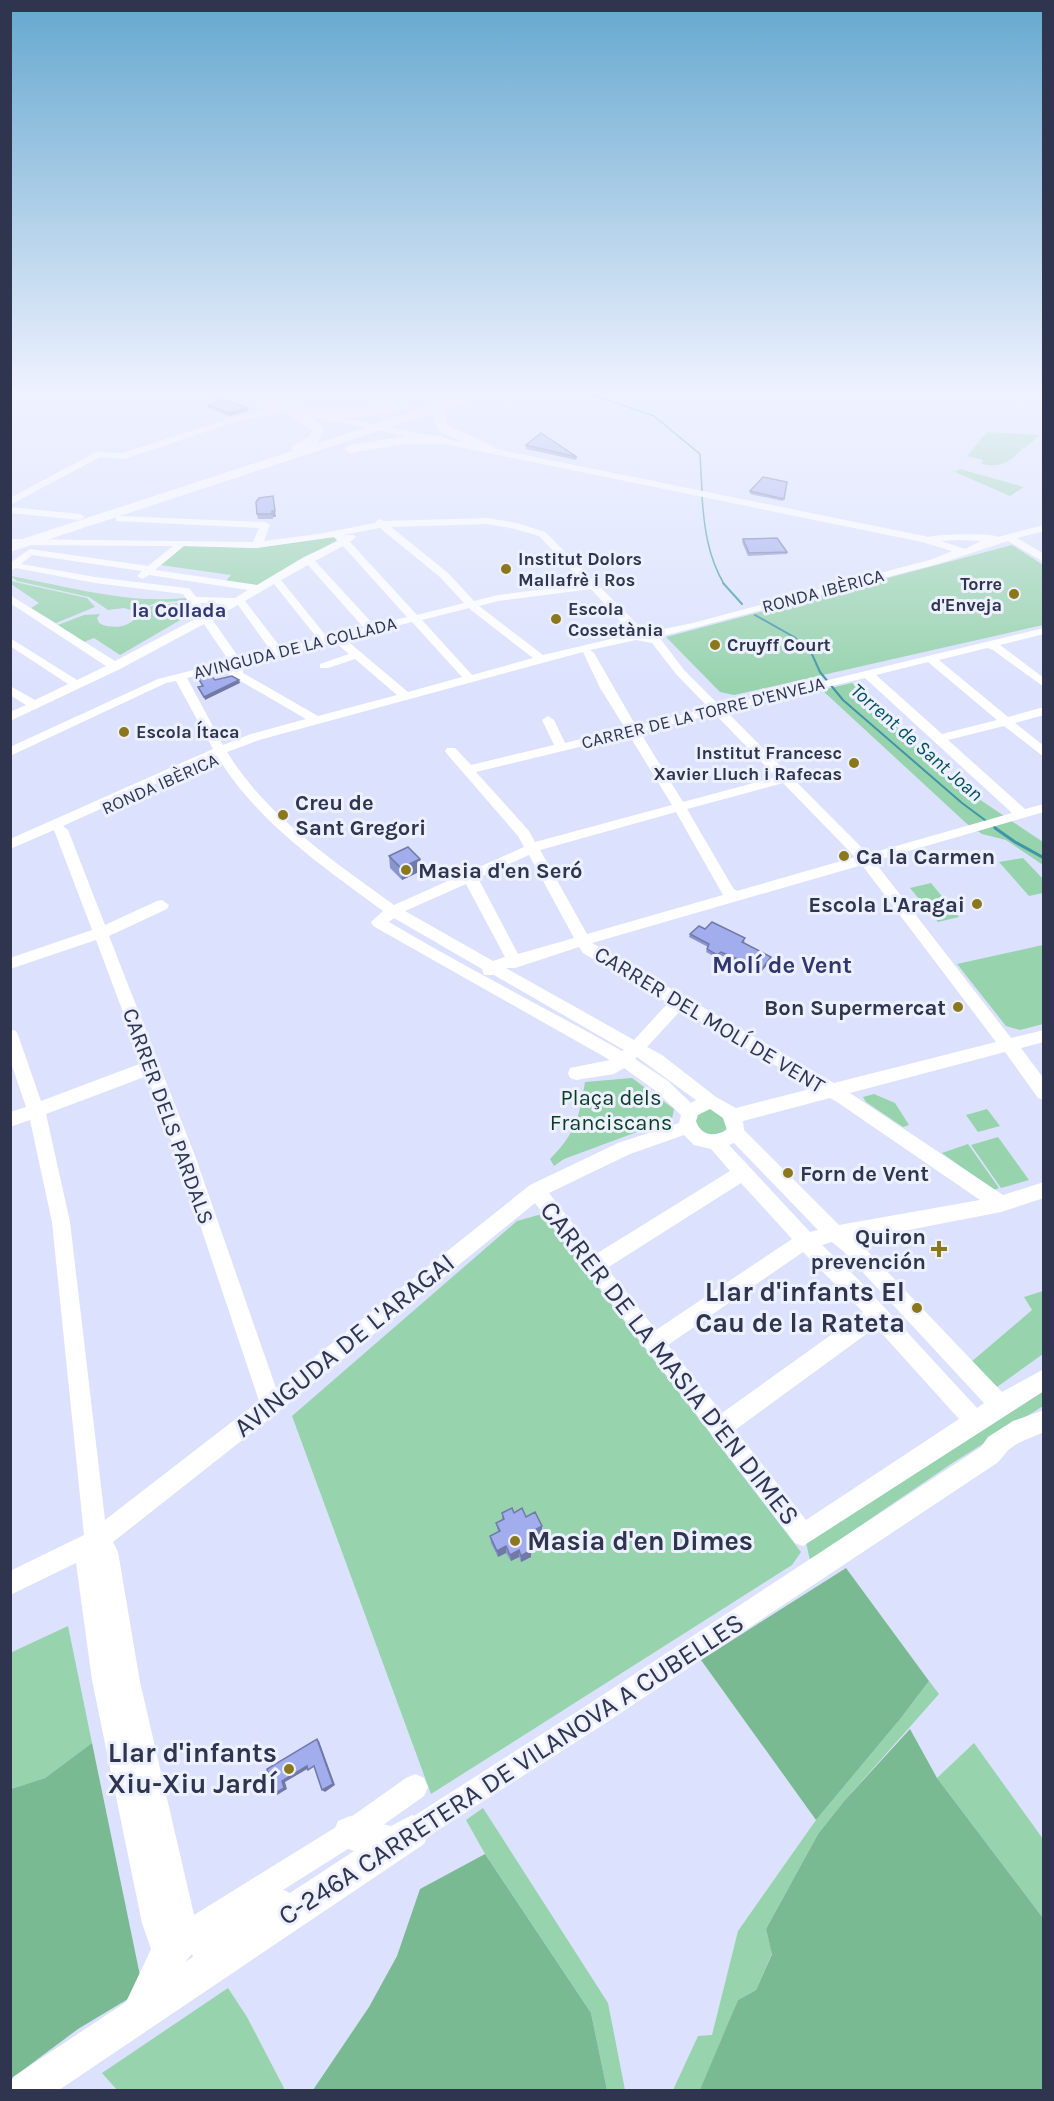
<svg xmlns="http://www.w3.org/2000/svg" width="1054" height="2101" font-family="Karla,sans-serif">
<rect width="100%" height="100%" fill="#dce2fe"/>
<g fill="#97d3ad">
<path d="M987 432 1040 435 1025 448 1018 447 1023 449C1007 462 1003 468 981 464L983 460 967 456Z"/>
<path d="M960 469 1024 487 1010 496 955 472Z"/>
<path d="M334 537 337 540 257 587 225 582 231 575 160 565 181 546 254 548Z"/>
<path d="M1012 545 1043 565V625L734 695 720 692 666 637Z"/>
<path d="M11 576C69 587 128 604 186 598L188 600 156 603 134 611 124 608 108 610 89 597 17 581Z"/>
<path d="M11 581 87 598 95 607 56 623 31 608 39 603 11 584Z"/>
<path d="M188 602 196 611 120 655 94 638 84 642 58 625 84 615 100 614 97 618 99 623C110 629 124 628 134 620V612L152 606Z"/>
<path d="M852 683 884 711 881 712 961 787 1043 842V865L1006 840 982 834 966 823 822 690Z"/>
<path d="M1023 858 1043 879V893L1029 896 999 862Z"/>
<path d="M931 883 959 917 938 922 910 888Z"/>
<path d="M1043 945V1024L1020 1030 1006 1026 957 964Z"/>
<path d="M632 1078 674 1109 672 1119 564 1159 554 1166 550 1159C576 1133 579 1118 585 1082Z"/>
<path d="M874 1094 895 1103 909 1125 903 1127 866 1102 863 1097Z"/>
<path d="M706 1107 718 1109 728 1127 721 1134 709 1136 698 1130 694 1116Z"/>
<path d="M987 1109 1000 1126 978 1132 966 1115Z"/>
<path d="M998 1137 1029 1180 1001 1188 971 1145Z"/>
<path d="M968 1144 999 1188 994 1190 942 1153Z"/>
<path d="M542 1214 801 1552 792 1565 431 1794 292 1416 517 1221Z"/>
<path d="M1043 1291V1354L997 1387 971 1362 1032 1310 1024 1297Z"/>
<path d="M1043 1390V1406L951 1464 810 1560 806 1543Z"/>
<path d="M68 1626 92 1743 45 1778 11 1789 10 1653Z"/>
<path d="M929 1681 939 1694 845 1800 818 1834 766 1929 772 1953 756 1990 738 2000 704 2085 700 2090H673L698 2036 712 2035 738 1931 816 1820 901 1718Z"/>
<path d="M974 1743 1043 1839V1918L937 1778Z"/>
<path d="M483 1808 608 2003 625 2090H607L591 2013 485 1854 466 1820Z"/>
<path d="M228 1988 247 2017 285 2090H117L102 2073Z"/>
</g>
<g fill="#7aba92">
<path d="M846 1568 929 1681 901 1718 816 1820 701 1660Z"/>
<path d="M910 1729 937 1778 1043 1918V2090H700L738 2000 756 1990 772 1954 766 1929 818 1834 845 1800Z"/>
<path d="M92 1743 143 1990 78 2029 11 2079V1789L45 1778Z"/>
<path d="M485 1854 591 2013 607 2090H313L369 2007 397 1956 420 1889Z"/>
</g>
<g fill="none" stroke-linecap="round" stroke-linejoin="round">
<g stroke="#4095aa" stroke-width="1.5">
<path d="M593 395 654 416 700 454 702 491"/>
<path d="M702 496C704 527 708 557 724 584"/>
</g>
<g stroke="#4095aa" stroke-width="2">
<path d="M723 583 742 604"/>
<path d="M755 615 794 637 811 652 820 672 843 700 962 803 997 829"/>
</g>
<path stroke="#4095aa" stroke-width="3" d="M995 828 1015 842 1044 858"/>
<g fill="#fff" fill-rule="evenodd">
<path d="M242 395H255L329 415 929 537C939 534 992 533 998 537L1044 525V531L1017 538 1044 554V562L1008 541 941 563 659 637 684 670 720 706 1044 628V634L1000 645 1044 678V687L993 650 987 648 939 660 1008 717 1044 707V715L1015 723 1044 746V757L1004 726 948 740 1025 809 1044 804V812L874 861 1011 1038 1044 1030V1042L1021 1048 1044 1079V1100L1038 1098 1005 1052 850 1093 1003 1195 1044 1182V1198L1001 1212 857 1240 1002 1392 1044 1369V1391L803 1546 795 1543 535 1203 278 1412 113 1542 118 1552 140 1682 194 1915 341 1824 406 1778 415 1774 424 1778 428 1787 424 1796 359 1842 215 1933 205 1937 199 1934 195 1945 185 1949 178 1946 181 1956 177 1966 167 1970 157 1966 142 1923 92 1680 76 1563 10 1595V1571L84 1535 52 1222 30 1120 10 1127V1112L26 1107 10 1060V1029L16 1031 18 1035 41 1101 142 1063 96 940 10 969V958L92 930 54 830 10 849V839L213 749 176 681 166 683 10 756V747L158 679 229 661 204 624 120 669 10 721V712L26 705 10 695V686L35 700 68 684 10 646V638L77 680 106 666 10 603V595L115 661 199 617 183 594 95 583 16 568 10 571V563L30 549 148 566 173 546 10 545V539L253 542 259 528 116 521V517L119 516 265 522 270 525 264 541 318 534 375 523 379 519 384 521 487 518 517 523 545 532 639 626 644 635 653 636 647 631 649 629 659 630 693 623 933 559 952 551 922 542 328 420 280 407 281 413 238 421 124 459 100 457 10 505V498L96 452 123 453 233 417 273 409 266 406 269 404ZM487 524 515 529 539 536 585 584 498 595 474 601 448 573 391 527ZM380 528 440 577 464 603 417 615 350 542 356 537 354 535H343ZM334 537 338 541 304 557 257 585 155 570 184 546 257 548ZM959 540 981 541 965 549 941 541ZM343 546 407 617 374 625 315 561ZM32 555 142 571 137 576 142 579 149 575 248 590 235 598 196 597 190 589 186 588 95 577 21 564ZM308 565 364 628 327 637 281 580ZM274 584 318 639 281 648 245 601ZM591 589 632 634 543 655 479 606 498 601ZM200 603 224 604 207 613ZM238 605 271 651 239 658 212 619ZM469 608 471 610 533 658 472 675 422 620ZM412 622 462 677 408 692 345 639ZM636 640 652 643 676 674 709 708 636 726 594 653 590 650ZM335 642 349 654 320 664V668H328L355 659 397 695 318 716 243 673 242 665ZM583 652 600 688 625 728 565 743 554 720 548 716 542 720 554 745 471 765 455 748H447L445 751 447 754 518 836 524 847 394 905C334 861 267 817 227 752L259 740ZM928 662 997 720 942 734 876 675ZM224 669 225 672 306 719 251 734 223 745 187 678ZM865 678 1012 813 868 854 726 711ZM715 714 776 777 683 802 640 732ZM629 735 672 805 535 842 529 831 476 772ZM217 756C256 821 323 867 383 911L371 922 373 926 610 1060 570 1068 568 1073 570 1078 576 1080 614 1074 624 1068 656 1091 681 1115 679 1123 618 1143 530 1185 276 1388 195 1156 109 936 167 909 169 905 162 900 157 901 105 925 68 830 63 826ZM783 783 855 857 737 891 733 888 687 809ZM676 812 723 895 587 934 540 850ZM529 855 574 938 518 954 478 878ZM862 865 996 1042 834 1083 592 943ZM466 884 505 957 493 961 405 911ZM394 918 482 969 484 975H494L624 1050 622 1051C544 1007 465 967 389 922ZM579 947 583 953 668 1003 634 1040 506 968H515ZM681 1010 814 1088 736 1108 716 1097 662 1055 647 1047ZM637 1057 696 1100 691 1103 668 1081 635 1059ZM147 1076 177 1156 259 1401 105 1520 70 1222 46 1114ZM830 1098 837 1102 980 1200 839 1225 744 1130 743 1121ZM710 1109 723 1118 727 1130C714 1137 701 1136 696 1121L698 1115ZM684 1135 694 1145 711 1149 730 1171 596 1254 549 1193 630 1154ZM734 1143 818 1230 810 1232 729 1145ZM741 1183 792 1239 656 1330 607 1268ZM832 1242 843 1251 984 1403 977 1408 860 1281 822 1245ZM803 1252 863 1312 722 1413 668 1345ZM876 1327 959 1419 806 1520 735 1430Z"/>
<path d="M10 507 80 514 85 517 80 520 10 513Z"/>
<path d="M1044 1410V1432C1032 1438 1021 1440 1011 1448 1005 1452 1003 1458 997 1463L604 1724 421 1841 412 1845 403 1841 399 1832 403 1823 586 1706 981 1447 988 1437 1013 1421Z"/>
</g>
<path fill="#fff" fill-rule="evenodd" d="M412 1815 424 1820 429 1832 424 1844 59 2090H10L13 2077 126 2002 154 1943 172 1922 189 1915 237 1910 277 1887 290 1893 354 1851 338 1845 333 1833 338 1821 350 1816 391 1826ZM192 1954 193 1957 185 1962Z"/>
<g fill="#fff" fill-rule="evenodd">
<path d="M466 395H484L482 397 10 552V543L292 451V446L309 437 312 430 282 410V404C296 402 315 418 324 429L318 443Z"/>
<path d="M402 403 408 407 406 410 364 417 317 416 311 412 317 408 364 409Z"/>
<path d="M441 411 447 415 445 421 449 426 491 445 493 448 491 451H483L440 432 433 421 437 412Z"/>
<path d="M405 436H442L448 440 442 444H405L350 453 344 449 350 445Z"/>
</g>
</g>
<g fill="#8b95cd">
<path d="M208 405 247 408 248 411 229 416 208 408Z"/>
<path d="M526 445 577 457 576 460 526 449Z"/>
<path d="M787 482 783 501 750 494V491Z"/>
<path d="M259 498 276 517H273V519H258L257 514Z"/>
<path d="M743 539 787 552V554L748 556 742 542Z"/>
<path d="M389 856 420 859 421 871 402 880 390 868Z"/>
<path d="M705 929 745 941 743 943 771 960 761 972 720 955 717 958 706 952 708 947 689 937 690 934Z"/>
<path d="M502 1513H514L526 1517 542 1526V1533L536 1536 537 1546 531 1550V1557L521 1562 519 1557 511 1561 506 1553 498 1557 491 1543 490 1536 498 1532 496 1523 502 1520Z"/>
</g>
<g fill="#7179a7">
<path d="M247 408 248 411 229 416V413Z"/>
<path d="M273 496 276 517H273L272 511Z"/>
<path d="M239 680 240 683 205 700 204 697Z"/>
<path d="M420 859 421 871 402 880 401 868Z"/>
<path d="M771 957V960L761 972 762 969Z"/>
<path d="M542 1526V1533L533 1538V1531Z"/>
<path d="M538 1540 537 1546 529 1551V1545Z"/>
<path d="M506 1546V1553L498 1557 497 1551Z"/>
<path d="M519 1550V1557L511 1561 510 1555Z"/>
<path d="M531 1550V1557L521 1562V1556Z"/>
<path d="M317 1739 319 1741 335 1785 325 1792 322 1790Z"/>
<path d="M307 1766 309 1768 285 1782 287 1789 277 1795 274 1794 282 1781Z"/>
</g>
<g fill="#a2adee" stroke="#7179a7" stroke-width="1.5">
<path d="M223 399 247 408 229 413 208 405Z"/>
<path d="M541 433 577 457 526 445Z"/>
<path d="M763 477 787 482 784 499 750 491Z"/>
<path d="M273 496 275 511H272V514H257L256 502 259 498Z"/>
<path d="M777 538 787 552 749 553 743 539Z"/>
<path d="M210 675 215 680 232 676 239 680 204 697 198 687 203 686 198 678Z"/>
<path d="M408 847 420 859 401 868 389 856Z"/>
<path d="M712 922 745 938 742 942 771 957 762 969 721 952 717 955 707 949 709 944 690 934 699 926 705 929Z"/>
<path d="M512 1508 514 1513 522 1508 526 1517 535 1512 542 1526 533 1531 538 1540 529 1545 531 1550 521 1556 519 1550 510 1555 506 1546 497 1551 490 1536 500 1531 496 1523 504 1519 502 1513Z"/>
<path d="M317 1739 333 1784 322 1790 314 1766 308 1770 307 1766 282 1781 284 1788 274 1794 267 1769Z"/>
</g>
<linearGradient id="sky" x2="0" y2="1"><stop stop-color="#65a8cf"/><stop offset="0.57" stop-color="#eff2ff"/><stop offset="1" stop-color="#eff2ff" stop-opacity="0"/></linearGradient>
<rect width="1054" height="689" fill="url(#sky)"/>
<g fill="#8b781c" stroke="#edf0fe" stroke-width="2">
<circle cx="506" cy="569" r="6"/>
<circle cx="1014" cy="594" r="6"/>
<circle cx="556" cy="619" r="6"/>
<circle cx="715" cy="645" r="6"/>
<circle cx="124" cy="732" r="6"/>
<circle cx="854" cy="763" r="6"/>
<circle cx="283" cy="815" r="6"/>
<circle cx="844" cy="856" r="6"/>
<circle cx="406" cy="870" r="6"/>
<circle cx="977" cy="904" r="6"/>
<circle cx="958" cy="1007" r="6"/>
<circle cx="788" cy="1173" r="6"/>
<path d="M936 1240h6v6h6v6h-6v6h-6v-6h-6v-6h6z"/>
<circle cx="917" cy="1308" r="6"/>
<circle cx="515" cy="1541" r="6"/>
<circle cx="289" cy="1769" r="6"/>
</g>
<g text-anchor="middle" stroke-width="6" stroke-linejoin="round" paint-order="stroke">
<g font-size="18" font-weight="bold" fill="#30354f" stroke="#edf0fe" text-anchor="start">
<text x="518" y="565">Institut Dolors<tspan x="518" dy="21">Mallafrè i Ros</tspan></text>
<text x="1002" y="590" text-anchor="end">Torre<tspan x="1002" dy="21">d'Enveja</tspan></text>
<text x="568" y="615">Escola<tspan x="568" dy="21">Cossetània</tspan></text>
<text x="727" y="651">Cruyff Court</text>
<text x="136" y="738">Escola Ítaca</text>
<text x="842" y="759" text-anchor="end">Institut Francesc<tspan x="842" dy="21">Xavier Lluch i Rafecas</tspan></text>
</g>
<g font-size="18" fill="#30354f" stroke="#edf0fe">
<text transform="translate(823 591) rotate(-15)" y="6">RONDA IBÈRICA</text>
<text transform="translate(295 648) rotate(-14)" y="6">AVINGUDA DE LA COLLADA</text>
<text transform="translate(703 713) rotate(-14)" y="6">CARRER DE LA TORRE D'ENVEJA</text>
<text transform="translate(160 784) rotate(-24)" y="6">RONDA IBÈRICA</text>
</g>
<g font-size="20" font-weight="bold" fill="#31366e" stroke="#edf0fe">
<text x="179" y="617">la Collada</text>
</g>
<g font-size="20" font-style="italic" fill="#004f5e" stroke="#edf0fe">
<text transform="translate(917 742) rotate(41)" y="7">Torrent de Sant Joan</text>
</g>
<g font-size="22" font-weight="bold" fill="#30354f" stroke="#edf0fe" text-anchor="start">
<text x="295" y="810">Creu de<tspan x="295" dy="25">Sant Gregori</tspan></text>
<text x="856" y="864">Ca la Carmen</text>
<text x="418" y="878">Masia d'en Seró</text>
<text x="965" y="912" text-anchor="end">Escola L'Aragai</text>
<text x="946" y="1015" text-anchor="end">Bon Supermercat</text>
<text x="800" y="1181">Forn de Vent</text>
<text x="926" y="1244" text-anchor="end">Quiron<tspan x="926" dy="25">prevención</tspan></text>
</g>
<g font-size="22" fill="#30354f" stroke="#edf0fe">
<text transform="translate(710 1019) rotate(31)" y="8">CARRER DEL MOLÍ DE VENT</text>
<text transform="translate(169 1116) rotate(70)" y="8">CARRER DELS PARDALS</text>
</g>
<g font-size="22" fill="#0a3e24" stroke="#edf0fe">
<text x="611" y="1105">Plaça dels<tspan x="611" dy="25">Franciscans</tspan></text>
</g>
<g font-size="24" font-weight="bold" fill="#31366e" stroke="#edf0fe">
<text x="782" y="973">Molí de Vent</text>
</g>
<g font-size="27" font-weight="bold" fill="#30354f" stroke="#edf0fe" text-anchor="end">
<text x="905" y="1301">Llar d'infants El<tspan x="905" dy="31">Cau de la Rateta</tspan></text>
<text x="527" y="1550" text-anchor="start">Masia d'en Dimes</text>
<text x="277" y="1762">Llar d'infants<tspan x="277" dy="31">Xiu-Xiu Jardí</tspan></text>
</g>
<g font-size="27" fill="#30354f" stroke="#edf0fe">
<text transform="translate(344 1345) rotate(-39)" y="9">AVINGUDA DE L'ARAGAI</text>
<text transform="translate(670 1363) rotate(52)" y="9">CARRER DE LA MASIA D'EN DIMES</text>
<text transform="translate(511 1769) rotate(-33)" y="9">C-246A CARRETERA DE VILANOVA A CUBELLES</text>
</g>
</g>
<rect width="1054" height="2101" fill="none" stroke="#30354f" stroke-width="24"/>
</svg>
